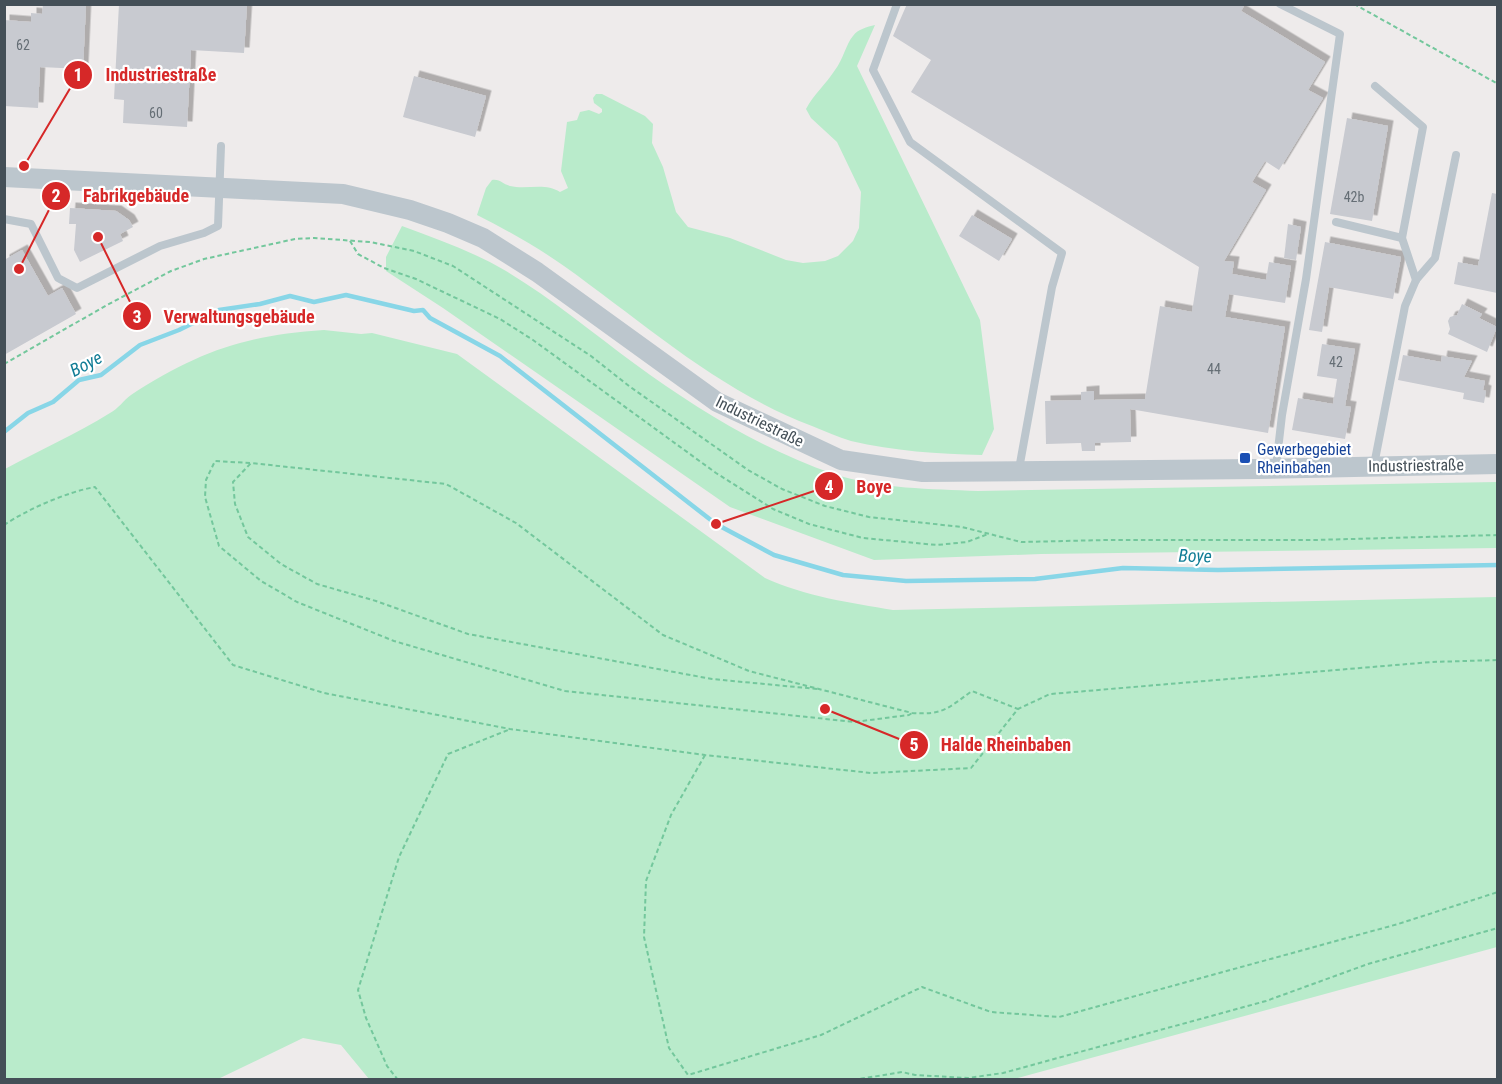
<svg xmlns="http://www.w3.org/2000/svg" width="1502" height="1084" font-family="'Roboto Condensed',sans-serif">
<defs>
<filter id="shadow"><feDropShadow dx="5.5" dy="-5.5" stdDeviation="0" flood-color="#0004"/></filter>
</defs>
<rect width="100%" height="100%" fill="#eeebeb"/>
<g fill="#b9ebcb">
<path d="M875 25 857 66 980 320 994 429 982 455C938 454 894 451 851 441 838 437 825 431 812 426 719 391 644 323 564 266 537 247 507 230 477 215L486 188 492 180C501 179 502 184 510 186 527 190 545 182 560 192L568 188 561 171 567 122 577 120 580 112 589 110 599 114 602 112V109L594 103 593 98 596 94H602L645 116 653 124 652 143 663 167 676 212 688 227 730 238 786 260 803 263 825 261 838 256 853 241 859 228 861 192 837 142 811 118 806 109C814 94 826 84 835 70 843 60 846 44 853 36 858 29 867 27 875 25Z"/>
<path d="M402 226C437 239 474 252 506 271 551 298 593 333 635 364 695 408 763 450 834 474 880 489 931 489 978 491L1497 482V548L1041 554 874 560 730 507 443 308 386 271V257Z"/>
<path d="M324 330 361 334 372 333 457 354 765 578C804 596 851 603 893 610L1497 597V947L1014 1079H369L341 1045 303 1038 218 1079H5V469C40 450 76 434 110 413 118 409 124 400 131 395 197 352 246 335 324 330Z"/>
</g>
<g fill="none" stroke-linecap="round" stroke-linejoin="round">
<path stroke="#88d6e7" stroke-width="4.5" d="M4 432 28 413 53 402 79 380 101 375 140 345 179 330 219 310 260 304 290 296 314 302 346 295 414 311 423 310 430 318 500 356 716 524 774 555 843 575 906 581 1035 579 1123 568 1218 570 1498 565"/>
</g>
<g fill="#c8cad0" filter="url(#shadow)">
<path d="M43 4H86L83 69 40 67 38 108 4 106V20L31 22V13L42 14Z"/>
<path d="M119 4H247L244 53 191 50 187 127 123 123 124 100 114 99Z"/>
<path d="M907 4H1245L1241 11 1325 62 1308 90 1323 98 1279 170 1265 161 1252 182 1266 190 1224 261 1234 262 1232 274 1266 280 1269 262 1291 266 1285 303 1229 294 1225 317 1285 327 1268 433 1130 409 1131 442 1095 443V451H1082L1081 443 1046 444 1045 401 1081 400V392L1094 391V400L1145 399 1160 306 1192 312 1199 267 911 92 931 60 893 36Z"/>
<path d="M414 76 486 96 475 137 403 117Z"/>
<path d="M1347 118 1388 126 1372 221 1330 214Z"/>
<path d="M1492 193 1497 194V293L1454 284 1458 262 1478 266Z"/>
<path d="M70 208 116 211 129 220 133 227 120 234 123 241 80 262 74 250 76 224H69Z"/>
<path d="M972 215 1012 239 999 261 959 236Z"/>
<path d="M1288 224 1301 227 1296 260 1284 258Z"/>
<path d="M1325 242 1401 257 1393 299 1329 287 1322 332 1309 330Z"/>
<path d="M22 250 48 296 62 288 76 314 4 355V260Z"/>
<path d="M1462 304 1482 314 1479 318 1497 327 1487 352 1448 334 1450 329 1448 321 1450 317 1457 315Z"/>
<path d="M1322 344 1355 349 1345 406 1351 407 1345 439 1292 430 1298 398 1333 404 1337 379 1317 376Z"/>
<path d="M1403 355 1441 362 1442 356 1472 361 1464 377 1485 381 1483 390 1486 391 1484 403 1463 399 1464 393 1398 380Z"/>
</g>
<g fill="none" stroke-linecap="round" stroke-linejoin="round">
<g stroke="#73c79c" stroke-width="2" stroke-dasharray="4.5 3" stroke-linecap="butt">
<path d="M1354 4 1498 84"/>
<path d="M350 241 358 254 384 268 416 279 500 319 533 340 716 473 773 509 809 524 863 538 937 545 967 542 988 534"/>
<path d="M4 364 107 305 171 271 204 259 295 239 314 238 370 242 414 251 453 266 591 356 629 386 748 470 782 489 825 506 869 517 962 527 1021 542 1108 540H1314L1498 535"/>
<path d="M250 463 215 461 206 480 205 497 219 546 261 581 297 602 394 641 565 691 854 722 909 715 912 713"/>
<path d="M4 525C28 509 67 492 95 487L233 665 324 693 510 729 705 755 871 773 971 768 1018 709 1050 694 1432 662 1498 660"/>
<path d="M817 689 712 679 468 634 376 601 317 584 281 564 248 537 235 504 233 482 251 463 446 484 516 523 663 635 749 671 912 713C943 715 947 709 972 691L1018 709"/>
<path d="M705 755 671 815 646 881 644 937 669 1048 688 1075 821 1035 922 987 991 1012 1059 1017 1398 924 1498 892"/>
<path d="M398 1080 387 1066 366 1018 358 990 399 857 448 754 508 730"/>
<path d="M853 1080 902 1072 915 1075 968 1078 1003 1073 1266 1001 1368 964 1498 928"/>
</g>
<g stroke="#bcc6cd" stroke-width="8">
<path d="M897 4 873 70 910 142 1062 253 1052 287 1019 469"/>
<path d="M1375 86 1423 127 1402 238 1416 280"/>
<path d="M4 219 31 224 58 278 77 288 160 246 204 233 218 226 221 146"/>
<path d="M1336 222 1402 238"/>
<path d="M1374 465 1405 306 1416 280 1435 258 1456 155"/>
<path d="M1276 467 1282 415 1306 279 1340 34 1280 4"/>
</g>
<path stroke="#bcc6cd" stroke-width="20" d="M4 177 343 194 410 210 448 223 483 238 537 272 717 402 841 460 923 472 1258 469 1498 464"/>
</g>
<rect fill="#1a4fb4" stroke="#fff" stroke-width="2" x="1239" y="452" width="12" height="12" rx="3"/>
<g text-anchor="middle" stroke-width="4.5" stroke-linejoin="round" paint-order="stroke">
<g font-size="14" fill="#656e75">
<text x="23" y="50">62</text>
<text x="156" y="118">60</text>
<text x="1354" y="202">42b</text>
<text x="1336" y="367">42</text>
<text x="1214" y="374">44</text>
</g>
<g font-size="16" fill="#444f57" stroke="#fff">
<text transform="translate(760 421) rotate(26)" y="6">Industriestraße</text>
<text transform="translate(1416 465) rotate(-1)" y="6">Industriestraße</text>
</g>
<g font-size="16" fill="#164399" stroke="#fff" text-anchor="start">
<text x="1257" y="455">Gewerbegebiet<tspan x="1257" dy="18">Rheinbaben</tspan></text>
</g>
<g font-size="18" font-style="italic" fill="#127d96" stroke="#fff">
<text transform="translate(86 364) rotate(-28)" y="6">Boye</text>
<text transform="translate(1195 556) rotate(1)" y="6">Boye</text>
</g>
</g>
<path fill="none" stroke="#d62828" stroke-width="2" d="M24 166L78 75M19 269L56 196M98 237L137 316M716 524L829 486M825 709L914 745"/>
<g fill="#d62828" stroke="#fff" stroke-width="2">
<circle cx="24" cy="166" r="6"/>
<circle cx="19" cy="269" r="6"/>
<circle cx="98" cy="237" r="6"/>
<circle cx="716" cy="524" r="6"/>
<circle cx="825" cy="709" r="6"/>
<circle cx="78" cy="75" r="15"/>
<circle cx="56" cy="196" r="15"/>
<circle cx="137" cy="316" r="15"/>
<circle cx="829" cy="486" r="15"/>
<circle cx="914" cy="745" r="15"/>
</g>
<g font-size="18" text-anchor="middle" font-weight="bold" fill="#fff">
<text x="78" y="81">1</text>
<text x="56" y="202">2</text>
<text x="137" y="323">3</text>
<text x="829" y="493">4</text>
<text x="914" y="751">5</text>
</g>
<g font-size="18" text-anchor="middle" font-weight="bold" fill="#d62828" stroke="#fff" stroke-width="4.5" stroke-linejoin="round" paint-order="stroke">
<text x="161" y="81">Industriestraße</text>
<text x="136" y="202">Fabrikgebäude</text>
<text x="239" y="323">Verwaltungsgebäude</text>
<text x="874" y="493">Boye</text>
<text x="1006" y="751">Halde Rheinbaben</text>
</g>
<rect width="1502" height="1084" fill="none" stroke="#444f57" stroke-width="12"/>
</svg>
